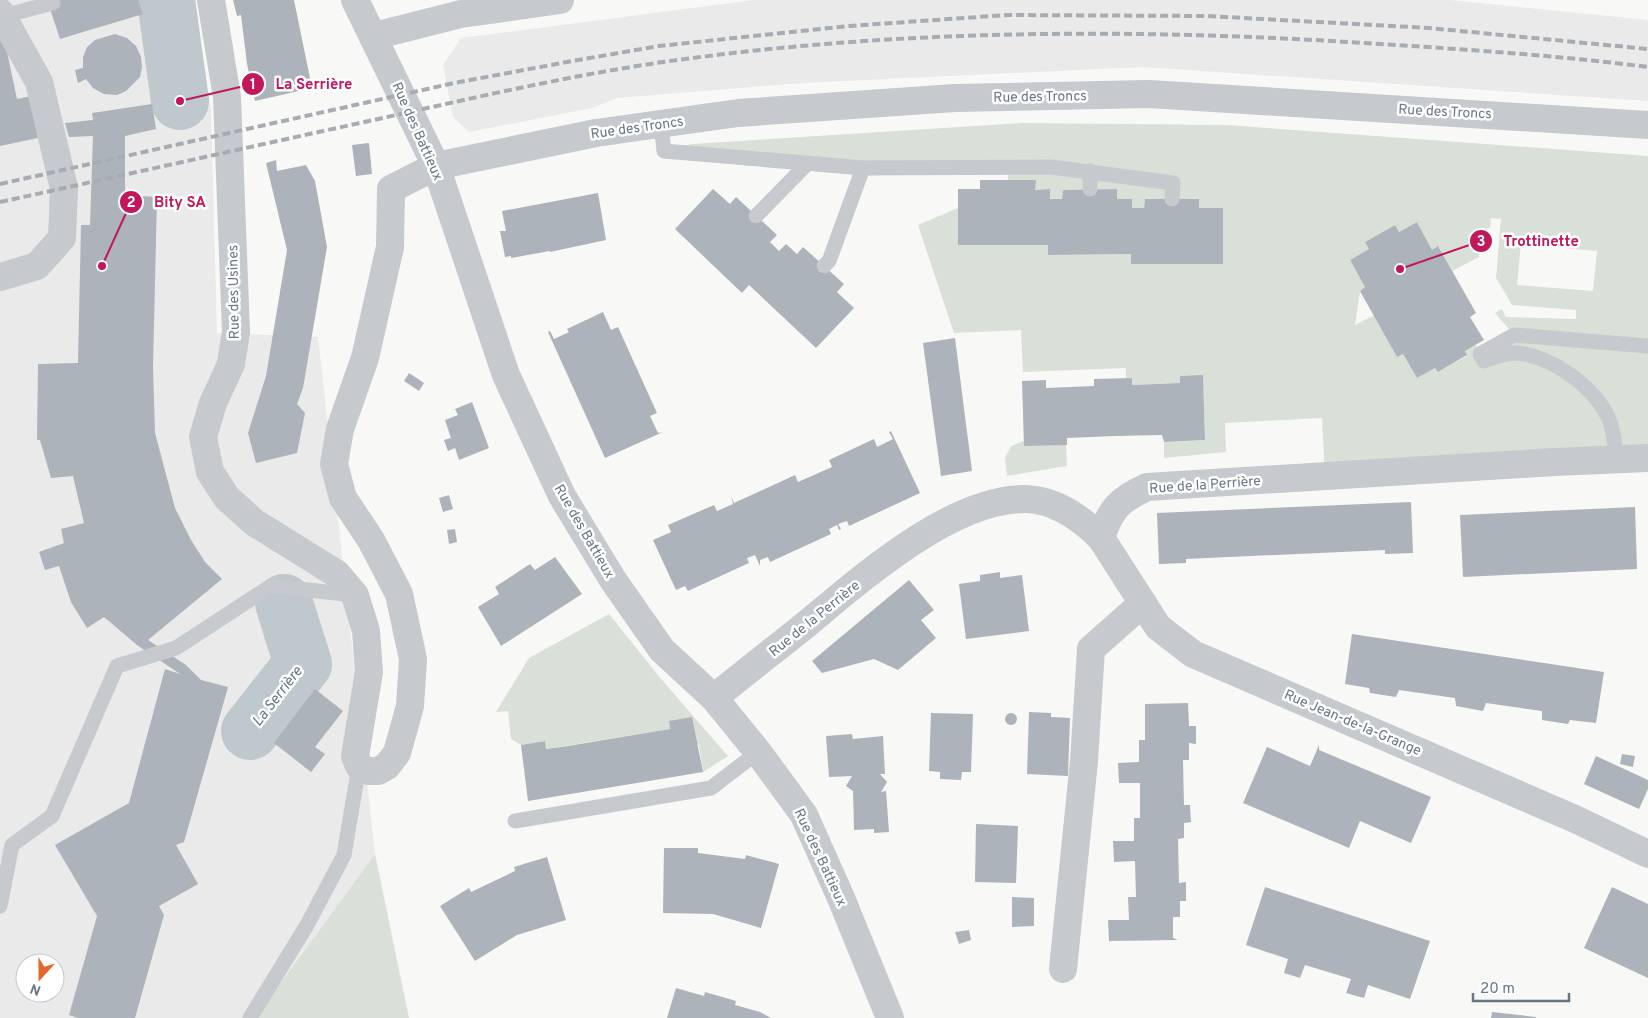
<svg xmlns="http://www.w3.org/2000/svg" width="1648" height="1018" font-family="Overpass,sans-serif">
<rect width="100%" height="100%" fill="#f8f9f6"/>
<g fill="#e9eae9" fill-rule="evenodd">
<path d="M0 0H190L211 108 217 333 318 337 375 854 255 1018H0ZM25 963H55V993H25Z"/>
<path d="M754 0H1450L1648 20V101L1142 67 802 83 617 98 592 108 469 132 453 117 443 65 461 38Z"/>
</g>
<g fill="#d9e0d7" fill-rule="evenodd">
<path d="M1023 123 1227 125 1648 156V458L1325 477 1322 418 1225 423 1226 452 1164 458V442L1205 440 1203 376 1180 383 1132 385V378H1126V368L1023 372 1021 330 954 333 918 225 958 208V245H1048L1049 255 1131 254V264L1199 208V199H1145L1144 208H1132L1131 199H1117V189L1063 190 1062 199H1050L1049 189 1035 190V180H1008V168L664 151 692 144ZM1491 218 1501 219 1496 278 1512 305 1576 310V319L1506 317 1502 309 1495 313 1514 335 1480 353 1476 345 1465 351 1467 356 1438 372 1435 368 1417 378 1403 354 1397 357 1374 315 1355 325 1360 291 1365 287 1350 260 1369 249 1365 242 1395 225 1399 232 1417 222 1432 250 1439 247 1452 271 1479 257V247H1482L1483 237H1487V228H1490ZM1521 244 1597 251 1593 291 1517 285Z"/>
<path d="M1024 441 1066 445 1067 466 1007 476 1005 458 1011 446Z"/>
<path d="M609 614 662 680 728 756 703 772 699 745 669 721 670 729 546 749 545 741 521 745 511 739 508 711 496 712 529 658Z"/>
<path d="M375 854 409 1018H255Z"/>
</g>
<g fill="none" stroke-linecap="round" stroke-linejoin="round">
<g stroke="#bfc8cd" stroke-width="58">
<path d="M166 0 180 101"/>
<path d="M250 731 303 664 284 603"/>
</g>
</g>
<g fill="#acb3ba">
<path d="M47 0H138L143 14 60 39Z"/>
<path d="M233 0H294L312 88 255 101 247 64 241 15 237 16Z"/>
<path d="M3 33 17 99 31 96 38 138 0 146V34Z"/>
<path d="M115 34 127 38 136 46 141 57 142 67 140 77 126 91 117 95 104 94 93 88 86 79 78 83 75 70 83 68V57L87 47 95 40Z"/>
<path d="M152 104 156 129 125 136V195L157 197 153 367 155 433 175 508 191 540 205 562 222 579 148 640 186 665 201 680 228 687 184 842 176 845 198 884 159 906 164 915 135 1018H78L69 1015 97 916 55 845 129 803 165 669 180 674 137 645 104 617 87 628 71 602 59 566 45 570 39 552 64 543 61 529 84 523 73 476 51 478 40 440H37L38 364 78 363 81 225H90L93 136 69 137 65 123 93 120 92 113Z"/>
<path d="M369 143 372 174 356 176 352 145Z"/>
<path d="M276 160 277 171 306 165 315 181 327 247 303 388 297 404 305 413 297 453 256 463 248 433 266 376 287 250 266 163Z"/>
<path d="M980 180H1036L1035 190 1050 189V199H1062L1063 190 1117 189V199H1132V208H1144L1145 199H1199V208H1223V264H1131V254L1048 255V245H958V189H980Z"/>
<path d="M713 189 730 204 736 197 777 235 770 242 779 251 786 244 797 254 803 247 844 284 837 292 854 308 816 348 749 285 742 293 675 229Z"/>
<path d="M598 193 606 240 550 252V251L511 258V256L505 257 500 231H506L502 211Z"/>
<path d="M1417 222 1432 250 1438 246 1476 313 1470 317 1484 340 1465 351 1467 355 1438 372 1435 368 1417 378 1403 354 1397 357 1360 291 1365 287 1350 260 1369 249 1365 242 1395 225 1399 232Z"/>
<path d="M603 312 611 330 618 327 657 413 650 416 658 433 663 432 605 458 548 332 550 331 554 339 569 332 567 329Z"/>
<path d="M955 338 972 471 941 476 923 343Z"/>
<path d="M409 373 424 383 419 391 404 381Z"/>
<path d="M1203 375 1205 440 1164 442 1162 435 1115 436 1067 438V445L1024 446 1022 381 1046 380V388L1094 386V379L1132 378V385L1180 383V376Z"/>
<path d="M472 402 489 448 459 460 455 448 448 451 444 440 451 438 445 420 458 415 455 409Z"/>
<path d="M891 431 920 493 849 526 847 521 838 524 841 529 839 530 837 525 829 529 831 534 770 562 768 557 760 560V566L755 555 747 558 749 563 688 591 685 586 676 590 653 540 671 532 668 525 714 505 717 511 733 504 731 496 734 503 795 475 798 482 832 467 829 460 874 439 877 447 893 439 889 432Z"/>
<path d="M449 495 453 509 443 512 439 498Z"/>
<path d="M1411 502 1413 553 1385 554V550L1186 559V563L1159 564 1157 513Z"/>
<path d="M1635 507 1637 569 1463 577 1460 515Z"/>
<path d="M455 529 457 542 449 544 447 530Z"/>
<path d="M555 557 582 594 501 646 478 607 499 594 495 587 530 564 535 570Z"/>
<path d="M1000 572V578L1022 575 1029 631 966 639 959 584 980 581V575Z"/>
<path d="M909 580 934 610 921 620 936 638 898 670 874 659 822 673 812 661Z"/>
<path d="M1352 634 1604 672 1596 723 1570 720 1568 724 1542 720V711L1486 703 1483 711 1456 706 1455 698 1399 690 1396 697 1370 693 1369 688 1345 684Z"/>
<path d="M315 689 343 711 315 747 325 754 311 772 274 743Z"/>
<path d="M1188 703 1189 726H1196V744L1189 743V760H1183L1184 805H1190L1191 822 1184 823V838L1178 839 1179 883 1186 882V901H1180V917H1173V938L1178 940 1109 941 1108 920H1129L1128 897H1136L1135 861 1114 862 1113 841H1134V818H1140V783H1119L1118 763 1139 762V740H1145V704Z"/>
<path d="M1029 712 1051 713V717L1070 718 1068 776 1027 774Z"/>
<circle cx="1011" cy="719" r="6"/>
<path d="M931 713 973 714 971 772H962L961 780 940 779V772L929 771Z"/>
<path d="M692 717 703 772 528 801 521 745 545 741 546 749 568 746 670 729 669 721Z"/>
<path d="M852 734 853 739 883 736 885 774H880L887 782 881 792 886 791 889 832 874 833V829L854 830 853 791 846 786 852 776 829 777 826 736Z"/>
<path d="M1319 745V750L1431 797 1411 843 1360 821 1349 848 1243 803 1267 747 1310 766Z"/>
<path d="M1622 754 1635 756 1633 767 1620 764Z"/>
<path d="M1596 756 1648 780V789L1639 809 1584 784Z"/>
<path d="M976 824 1018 826 1016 883 975 882Z"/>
<path d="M664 848H698V853L745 859 746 855 779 864 761 928 713 914 663 913Z"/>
<path d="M547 857 566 920 517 935 475 961 440 906 469 888 471 892 515 871 514 867Z"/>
<path d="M1265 887 1430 941 1410 999 1368 985 1364 998 1346 993 1351 979 1305 965 1300 978 1284 973 1288 959 1246 945Z"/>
<path d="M1612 887 1648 904V978L1584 948Z"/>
<path d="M1012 897 1034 898V926L1012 927Z"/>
<path d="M969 930 971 940 959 944 955 932Z"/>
<path d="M676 988 704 996 705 992 736 1001 735 1005 760 1012 771 1018H667Z"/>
<path d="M1492 1012 1536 1017V1018H1491Z"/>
</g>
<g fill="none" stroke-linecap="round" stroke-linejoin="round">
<g stroke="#c6c9cd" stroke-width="15">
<path d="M3 16 53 3"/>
<path d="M661 124 664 151 863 168 1051 167 1173 183 1172 199"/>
<path d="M1090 189V171"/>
<path d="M756 216 807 164"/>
<path d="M824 266 829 261 863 168"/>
<path d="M1617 459C1615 447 1614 433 1610 422 1597 388 1553 357 1518 353 1506 352 1495 357 1484 361L1480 354 1514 335 1648 346"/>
<path d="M515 821 711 788 758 752"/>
<path d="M0 906 12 845 52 816 117 666 176 648 271 586 354 595"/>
<path d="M250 1018 307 925 344 855 359 766"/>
</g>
<g stroke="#c6c9cd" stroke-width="28">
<path d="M211 0 227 97 236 332 231 364 213 403 203 437 210 472 227 498 255 523 337 574 355 595 366 631 369 672 355 756 359 766 367 771H378L387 766 397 753 410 706 413 659 399 594 371 540 343 498 334 464 340 429 365 358 390 247 391 189 436 166 596 133 738 113 955 98 1149 94 1648 125"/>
<path d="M355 0 436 166 506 375 562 496 613 580 662 650 714 698 758 752 804 815 841 898 890 1018"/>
<path d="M0 12 39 82 64 188 62 238 37 266 0 277"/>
<path d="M374 36 461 14 560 0"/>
<path d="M1101 538 1158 627 1193 654 1575 819 1648 854"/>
<path d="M714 698C743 674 773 651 803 627 859 581 950 498 1026 499 1056 500 1081 518 1101 538 1111 508 1119 500 1147 487L1555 462 1648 458"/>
<path d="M1063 969 1084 761 1091 649 1143 603"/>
</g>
<g stroke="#a6acb2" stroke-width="4" stroke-dasharray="8 4" stroke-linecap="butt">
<path d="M0 184 454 83 578 60 659 46 849 26 1007 15 1207 16 1429 28 1648 49"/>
<path d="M0 202C120 176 240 149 360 123 460 101 561 77 663 62 895 29 1131 28 1365 43 1459 49 1554 55 1648 67"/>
</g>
</g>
<g text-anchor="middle" stroke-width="5" stroke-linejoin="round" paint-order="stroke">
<g font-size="14" fill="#677687" stroke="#fff">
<text transform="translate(1040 96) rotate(-1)" y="5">Rue des Troncs</text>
<text transform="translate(1445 111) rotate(3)" y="5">Rue des Troncs</text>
<text transform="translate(637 127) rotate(-8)" y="5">Rue des Troncs</text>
<text transform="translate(418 131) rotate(66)" y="5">Rue des Battieux</text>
<text transform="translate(233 292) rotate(-91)" y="5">Rue des Usines</text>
<text transform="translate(1205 484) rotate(-4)" y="5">Rue de la Perrière</text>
<text transform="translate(585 531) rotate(60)" y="5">Rue des Battieux</text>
<text transform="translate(814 618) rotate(-39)" y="5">Rue de la Perrière</text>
<text transform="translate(1353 722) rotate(23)" y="5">Rue Jean-de-la-Grange</text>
<text transform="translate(821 857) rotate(65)" y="5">Rue des Battieux</text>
</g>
<g font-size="15" font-style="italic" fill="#637783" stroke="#fff">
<text transform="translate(277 696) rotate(-52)" y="5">La Serrière</text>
</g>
</g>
<path fill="none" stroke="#c2185b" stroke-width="2" d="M180 101L253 84M102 266L131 202M1400 269L1481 241"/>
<g fill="#c2185b" stroke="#fff" stroke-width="2">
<circle cx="180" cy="101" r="5"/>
<circle cx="102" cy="266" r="5"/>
<circle cx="1400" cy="269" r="5"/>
<circle cx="253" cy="84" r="12"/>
<circle cx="131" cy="202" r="12"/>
<circle cx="1481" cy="241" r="12"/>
</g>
<g font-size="15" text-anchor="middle" font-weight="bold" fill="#fff">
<text x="253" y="89">1</text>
<text x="131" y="207">2</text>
<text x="1481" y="246">3</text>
</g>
<g font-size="15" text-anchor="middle" font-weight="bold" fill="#c2185b" stroke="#fff" stroke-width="5" stroke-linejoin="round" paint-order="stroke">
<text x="314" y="89">La Serrière</text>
<text x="180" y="207">Bity SA</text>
<text x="1541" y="246">Trottinette</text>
</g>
<g transform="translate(40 978) rotate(201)"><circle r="24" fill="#ffffff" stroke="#c2c8cf"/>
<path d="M0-4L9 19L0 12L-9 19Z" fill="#e4682a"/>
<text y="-8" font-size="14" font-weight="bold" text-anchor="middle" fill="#677687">N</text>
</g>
<path d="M1473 993v8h96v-8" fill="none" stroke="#677687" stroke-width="2.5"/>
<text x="1480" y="993" font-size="15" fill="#677687" stroke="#ffffff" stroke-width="4" paint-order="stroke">20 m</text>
</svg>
